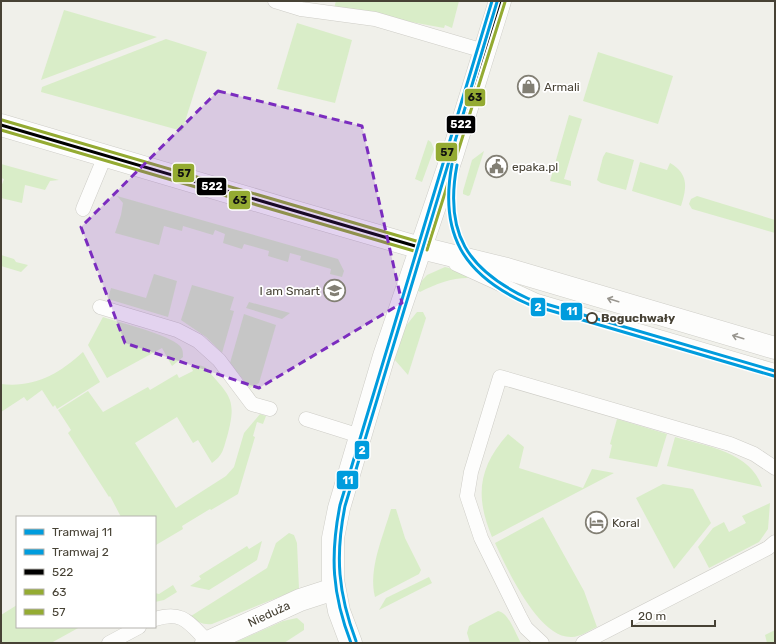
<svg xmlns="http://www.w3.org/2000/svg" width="776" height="644" font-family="Rubik,sans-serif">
<rect width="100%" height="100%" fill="#f0f0ea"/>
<g fill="#d9edc8">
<path d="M336 1H459L452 28 445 25 444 28 334 8Z"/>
<path d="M64 10 157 37 41 80Z"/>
<path d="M297 23 352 40 335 103 277 89Z"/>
<path d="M166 39 207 52 182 131 41 92 42 87Z"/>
<path d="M598 52 673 76 658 124 583 101Z"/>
<path d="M569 115 582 119 564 179 571 181V186L550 181Z"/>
<path d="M428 140 431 142 434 149 422 182 415 179Z"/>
<path d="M484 151 470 195 468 196 463 194V191L472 160Z"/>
<path d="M606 152 634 160 626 190 601 183 597 180 603 157Z"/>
<path d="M640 162 667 170 670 163C689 174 687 188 681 206L632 191Z"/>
<path d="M1 164 59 180 50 181 45 190 25 185 22 203 1 198V187L4 179 1 178Z"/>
<path d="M117 196 338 259 344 271 342 277 330 274 331 269 300 260 301 256 290 253 288 262 268 256 269 251 244 244 242 249 223 243 225 234 215 230 213 235 183 226 182 231 164 226 159 245 115 233 121 215 123 203Z"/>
<path d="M697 196 775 220V233L692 209 689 204 691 199Z"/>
<path d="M1 255 14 259 16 262 28 265 21 272 1 266Z"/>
<path d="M445 267 461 271 468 278C451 278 436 284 420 292L417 290V286L427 275Z"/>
<path d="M154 274 177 281 168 317 108 299 111 288 146 298Z"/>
<path d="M192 285 234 297 230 310 234 311 222 353 206 337 181 320Z"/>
<path d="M249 302 290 313 282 319 246 308Z"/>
<path d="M417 312H423L426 318 408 375 394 359 401 332Z"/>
<path d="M244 314 276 325 259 383 250 388 230 363Z"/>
<path d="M103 317C121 323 168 334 180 346 183 349 183 353 183 357L172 366 162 348 107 378 88 345Z"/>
<path d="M83 352 100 382 57 409 55 405 53 407 42 390 27 401 24 397 1 412V384C34 388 59 374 83 352Z"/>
<path d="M199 365 205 367C229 396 238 397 227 437 223 450 223 455 212 463L198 440 193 443 177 417 135 443 176 508 226 476 234 467 244 433 260 414 266 416 263 424 257 422 253 436 255 437 238 494 211 510 210 509 182 526 183 529 156 545 155 517H121L110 496 109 497 68 433 71 430 58 410 88 391 103 412 148 387 150 390 177 374 179 378 193 371 191 367Z"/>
<path d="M617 419 667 434 657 467 609 458 612 445 610 444Z"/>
<path d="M508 434 524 447 519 468 583 488 592 469 614 473 492 537C475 496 478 468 508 434Z"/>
<path d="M675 437C706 446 751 452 762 487L667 466Z"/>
<path d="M663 484 693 489 711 523 674 569 636 498Z"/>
<path d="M770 503 768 529 759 542 709 568 698 547 713 528 724 522 729 532 746 523 742 516Z"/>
<path d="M391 509H396L405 538 421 570 419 574 375 597C368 569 383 537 391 509Z"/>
<path d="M543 517 584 591 597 627C590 630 580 637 572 637 539 639 507 569 495 543Z"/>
<path d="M289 533 294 535 297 543 299 589 212 624C204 625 196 622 191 616L267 568 276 543Z"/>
<path d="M262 541 257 560 209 590 190 586 201 579 199 576 247 546 249 549Z"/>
<path d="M429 577 432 583 379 610 386 598Z"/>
<path d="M173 585 177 592 164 600 155 602V593L159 594Z"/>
<path d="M17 605V627H80L51 643H1V615Z"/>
<path d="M498 611C509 613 515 633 521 643H470L467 633 469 626Z"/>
<path d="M297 618 304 624V630L284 643H234L283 621Z"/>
<path d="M775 630V643H767L765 635Z"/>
</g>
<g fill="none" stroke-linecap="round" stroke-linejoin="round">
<defs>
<g id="lane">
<path d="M275 1 301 9 375 19 484 51"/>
<path d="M83 209 105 156"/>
<path d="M456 264 537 301 775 371"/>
<path d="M100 307 177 330 198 341 219 360 252 404 270 409"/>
<path d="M306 419 360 436"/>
<path d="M155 619C183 610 189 623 208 642"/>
<path d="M109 643 139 627"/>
<path d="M542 643 526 628 520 617 481 538 467 496 471 472 500 377 730 444 754 454 775 468"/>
<path d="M583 643 768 548 775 542"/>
</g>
<g id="street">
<path d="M1 125 296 212 417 247 507 269 775 348"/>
<path d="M206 643 300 600 334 589"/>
<path d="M351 643 339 611 333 580V538L339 508 384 356 452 156 500 1"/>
</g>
</defs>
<use href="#lane" stroke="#cecdc7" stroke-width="15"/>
<use href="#street" stroke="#cecdc7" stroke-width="23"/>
<use href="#lane" stroke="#fdfdfc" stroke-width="14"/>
<use href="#street" stroke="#fdfdfc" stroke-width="22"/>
<defs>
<g id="bus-1">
<path d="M1 125 422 248"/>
<path d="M422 248 500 1"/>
</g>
<g id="bus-2">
<path d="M1 130 421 253"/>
<path d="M427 250 505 2"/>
</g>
<g id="bus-3">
<path d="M2 120 423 243"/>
<path d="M417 246 495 1"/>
</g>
</defs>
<use href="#bus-1" stroke="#fff" stroke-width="6"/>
<use href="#bus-2" stroke="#fff" stroke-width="6"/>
<use href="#bus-3" stroke="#fff" stroke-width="6"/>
<use href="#bus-1" stroke="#000" stroke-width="3"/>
<use href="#bus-2" stroke="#94ab32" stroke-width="3"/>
<use href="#bus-3" stroke="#94ab32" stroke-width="3"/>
<defs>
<g id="tram-1">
<path d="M457 165C444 233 467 270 529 299L775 371"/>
<path d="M351 643C332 594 330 556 340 505L492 1"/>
</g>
<g id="tram-2">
<path d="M452 164C439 234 463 275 528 304L774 376"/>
<path d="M356 641C338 593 335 556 345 506L497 2"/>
</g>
</defs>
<use href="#tram-1" stroke="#fff" stroke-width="6"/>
<use href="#tram-2" stroke="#fff" stroke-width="6"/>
<use href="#tram-1" stroke="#009cdd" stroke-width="3"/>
<use href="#tram-2" stroke="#009cdd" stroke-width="3"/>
</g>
<defs><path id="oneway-shaft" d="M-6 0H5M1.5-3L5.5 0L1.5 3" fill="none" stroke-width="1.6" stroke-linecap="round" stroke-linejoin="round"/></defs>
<g stroke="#99968f">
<use href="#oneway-shaft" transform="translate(613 300) rotate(-163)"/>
<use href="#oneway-shaft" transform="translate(738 337) rotate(-163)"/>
</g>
<path fill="#7b2cbf" fill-opacity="0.2" stroke="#7b2cbf" stroke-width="3" stroke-dasharray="8 5" stroke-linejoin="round" d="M218 91 362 126 402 303 259 388 125 343 81 227Z"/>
<defs>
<symbol id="shop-ring" viewBox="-11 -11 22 22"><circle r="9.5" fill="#fff" stroke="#827f74" stroke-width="1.5"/><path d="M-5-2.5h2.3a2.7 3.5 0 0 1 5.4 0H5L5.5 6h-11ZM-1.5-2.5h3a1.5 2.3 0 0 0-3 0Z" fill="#827f74"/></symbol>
<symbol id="civic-ring" viewBox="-11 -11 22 22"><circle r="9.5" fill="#fff" stroke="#827f74" stroke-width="1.5"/><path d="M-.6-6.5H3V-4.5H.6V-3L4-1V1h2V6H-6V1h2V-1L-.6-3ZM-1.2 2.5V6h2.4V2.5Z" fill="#827f74"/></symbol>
<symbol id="school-ring" viewBox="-11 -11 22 22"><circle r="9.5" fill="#fff" stroke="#827f74" stroke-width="1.5"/><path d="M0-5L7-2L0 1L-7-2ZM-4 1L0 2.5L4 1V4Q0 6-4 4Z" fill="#827f74"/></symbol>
<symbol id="hotel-ring" viewBox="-11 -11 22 22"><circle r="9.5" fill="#fff" stroke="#827f74" stroke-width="1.5"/><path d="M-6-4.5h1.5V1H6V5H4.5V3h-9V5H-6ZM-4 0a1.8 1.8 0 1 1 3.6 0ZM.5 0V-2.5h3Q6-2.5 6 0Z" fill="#827f74"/></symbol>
</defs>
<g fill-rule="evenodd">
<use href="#shop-ring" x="516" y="74" width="25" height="25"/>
<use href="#civic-ring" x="484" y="154" width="25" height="25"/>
<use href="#school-ring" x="322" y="278" width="25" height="25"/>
<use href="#hotel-ring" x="584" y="510" width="25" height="25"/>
</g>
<circle fill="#fff" stroke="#474235" stroke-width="2" cx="592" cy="318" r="5"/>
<g text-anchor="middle" stroke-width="3.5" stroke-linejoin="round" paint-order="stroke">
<g font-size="12" fill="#474235" stroke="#fff" text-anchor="start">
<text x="544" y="91">Armali</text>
<text x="512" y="171">epaka.pl</text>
<text x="320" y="295" text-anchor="end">I am Smart</text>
<text x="612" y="527">Koral</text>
</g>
<g font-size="12" font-weight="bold" fill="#474235" stroke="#fff" text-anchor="start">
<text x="601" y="322">Boguchwały</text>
</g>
<g font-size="12" fill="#474235" stroke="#fff">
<text transform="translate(269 614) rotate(-25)" y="4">Nieduża</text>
</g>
</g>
<g stroke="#fff" stroke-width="1.5">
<rect x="464" y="88" width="22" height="19" rx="4" fill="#94ab32"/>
<rect x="446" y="115" width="30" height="19" rx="4" fill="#000"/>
<rect x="435" y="142" width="23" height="20" rx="4" fill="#94ab32"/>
<rect x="172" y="163" width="23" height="20" rx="4" fill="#94ab32"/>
<rect x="196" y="177" width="31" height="19" rx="4" fill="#000"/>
<rect x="228" y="190" width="23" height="20" rx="4" fill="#94ab32"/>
<rect x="530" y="297" width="16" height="20" rx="4" fill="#009cdd"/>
<rect x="560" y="302" width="23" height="19" rx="4" fill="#009cdd"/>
<rect x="354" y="440" width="16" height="20" rx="4" fill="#009cdd"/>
<rect x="336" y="470" width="23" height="20" rx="4" fill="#009cdd"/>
</g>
<g font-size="11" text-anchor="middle" font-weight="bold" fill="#fff">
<text x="461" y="128">522</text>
<text x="212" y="190">522</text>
<text x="538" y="311">2</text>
<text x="572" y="315">11</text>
<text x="362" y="454">2</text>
<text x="348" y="484">11</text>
</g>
<g font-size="11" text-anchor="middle" font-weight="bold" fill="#111">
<text x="475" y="101">63</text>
<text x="447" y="156">57</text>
<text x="184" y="177">57</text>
<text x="240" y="204">63</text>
</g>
<rect width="776" height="644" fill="none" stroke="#474235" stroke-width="4"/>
<rect x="16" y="516" width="140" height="112" fill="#ffffff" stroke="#b5b3ae"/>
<rect x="24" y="529" width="20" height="6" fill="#009cdd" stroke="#b5b3ae"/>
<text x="52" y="536" font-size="12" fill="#474235">Tramwaj 11</text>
<rect x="24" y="549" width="20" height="6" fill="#009cdd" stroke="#b5b3ae"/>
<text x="52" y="556" font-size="12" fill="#474235">Tramwaj 2</text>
<rect x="24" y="569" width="20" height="6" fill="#000000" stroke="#b5b3ae"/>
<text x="52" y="576" font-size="12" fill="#474235">522</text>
<rect x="24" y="589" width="20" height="6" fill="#94ab32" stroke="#b5b3ae"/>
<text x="52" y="596" font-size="12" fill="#474235">63</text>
<rect x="24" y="609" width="20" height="6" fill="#94ab32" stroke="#b5b3ae"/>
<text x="52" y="616" font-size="12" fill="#474235">57</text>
<path d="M632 620v6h83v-6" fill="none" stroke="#474235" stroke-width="2"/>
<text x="638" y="620" font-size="12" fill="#474235" stroke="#ffffff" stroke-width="3" paint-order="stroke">20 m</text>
</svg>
